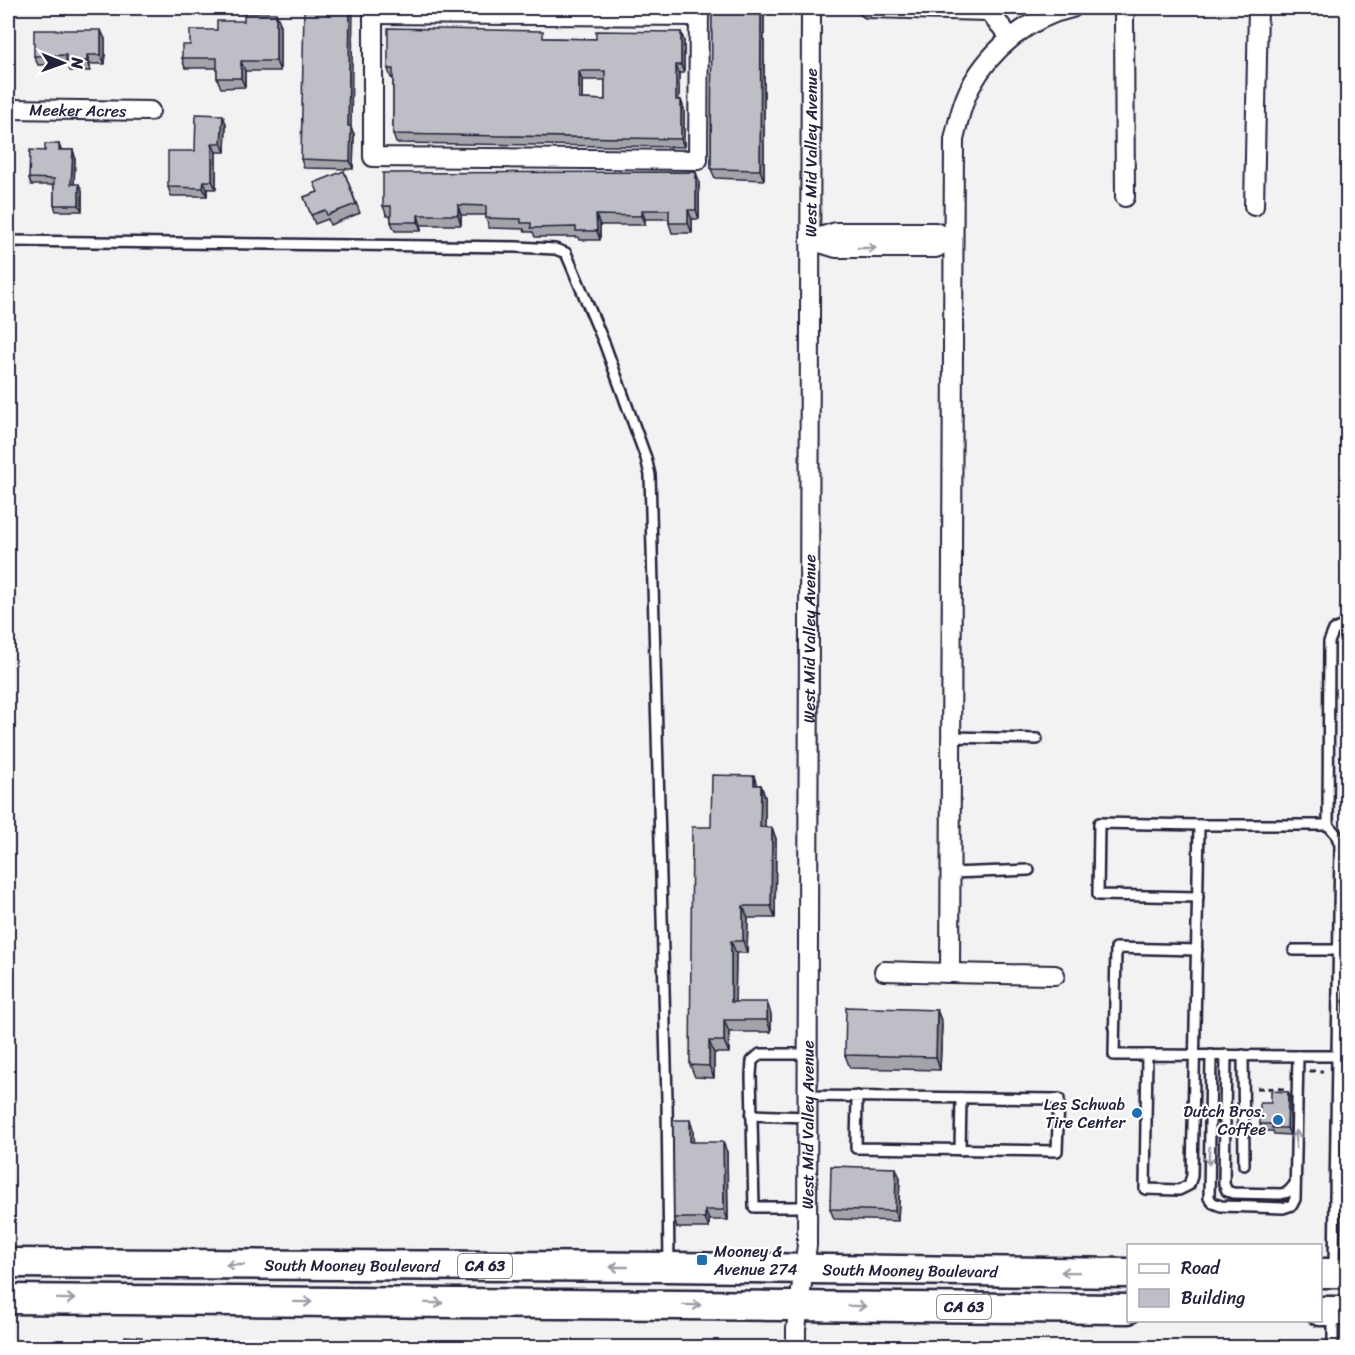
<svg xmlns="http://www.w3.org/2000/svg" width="1355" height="1355" font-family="Sriracha,sans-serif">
<rect width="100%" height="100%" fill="#f2f2f3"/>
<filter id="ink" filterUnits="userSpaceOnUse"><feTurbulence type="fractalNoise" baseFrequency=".0167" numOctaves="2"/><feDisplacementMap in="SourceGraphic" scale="12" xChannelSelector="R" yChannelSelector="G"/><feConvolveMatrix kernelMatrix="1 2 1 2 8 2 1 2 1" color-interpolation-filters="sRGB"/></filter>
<g filter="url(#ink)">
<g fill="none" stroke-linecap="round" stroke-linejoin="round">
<defs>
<g id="service">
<path d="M8 241 517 247 555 249 566 253 605 345 646 458 650 475 667 1100 669 1264"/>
<path d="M952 737 1037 739"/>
<path d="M1328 825 1329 642 1334 630 1348 624"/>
<path d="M951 873 1029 870"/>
<path d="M1198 897 1098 895 1099 823 1199 825"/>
<path d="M1294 950H1339"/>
<path d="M1147 1055H1114L1116 948 1197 950"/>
<path d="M1211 1055 1209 1198 1213 1203 1221 1206 1283 1208 1292 1205 1295 1199 1298 1056"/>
<path d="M1226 1055 1224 1184 1227 1191 1233 1193 1281 1194 1288 1192 1295 1184"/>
<path d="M1243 1055 1244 1165"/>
<path d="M807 1096 1059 1099 1057 1151 856 1148 857 1096"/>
<path d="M751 1115 807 1117"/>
<path d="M960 1150 961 1098"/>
<path d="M807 1207H754L751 1075 752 1061 760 1054H807"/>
<path d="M1334 1270 1340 845 1336 834 1328 825H1199C1197 942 1195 1059 1192 1176L1189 1185 1179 1190 1145 1189 1147 1055 1298 1056H1348"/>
<path d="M1333 1348V1314"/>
</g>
<g id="minor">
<path d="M373 8V157L698 160 699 8"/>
<path d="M868 8 988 11"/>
<path d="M988 8V11L1011 38"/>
<path d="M373 14 699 16"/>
<path id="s1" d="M8 109 150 111"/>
<path d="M1125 197 1124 16 1127 8"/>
<path d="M1254 206 1258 8"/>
<path d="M810 240 836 248H936L952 239"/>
<path d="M810 240 836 232H935L952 239"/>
<path d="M884 971 950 973 954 140C958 122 962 103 971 86 991 49 1030 17 1072 8"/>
<path d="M950 973 1055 975"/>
<path id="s2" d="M796 1348V1329L807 1245 811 8"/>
</g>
<g id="primary">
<path id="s3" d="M8 1263 669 1267 1128 1273"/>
<path d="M1320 1273H1348"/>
<path d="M8 1299 1128 1309"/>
<path d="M1320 1311H1348"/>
</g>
</defs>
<use href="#service" stroke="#22223b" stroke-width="14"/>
<use href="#minor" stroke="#22223b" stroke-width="22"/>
<use href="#primary" stroke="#22223b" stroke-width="33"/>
<g stroke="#22223b" stroke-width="3" stroke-dasharray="6 4.5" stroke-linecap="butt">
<path d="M1309 1071H1323"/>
<path d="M1257 1088 1286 1089"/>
</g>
<use href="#service" stroke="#fff" stroke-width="9"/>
<use href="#minor" stroke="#fff" stroke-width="18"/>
<use href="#primary" stroke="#fff" stroke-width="28"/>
</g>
<g fill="#a3a3aa" stroke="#22223b" stroke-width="1.5" fill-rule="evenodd">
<path d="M712 8H764V180L715 178 711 169Z"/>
<path d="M280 23V71H245V87L221 88 217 78V68H185L182 58 190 45 217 30Z"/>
<path d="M681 32 684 41V73H679V100H681L684 109V147L396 143 393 134V78H391L388 69 545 38 596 39ZM582 80H605V100L582 99Z"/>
<path d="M105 39V64H90V71H70L68 65H38L34 56Z"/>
<path d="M226 124 225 152H216V189H207V196H171L168 187 195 151Z"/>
<path d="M351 128 354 134 353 169 304 168 301 159Z"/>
<path d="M59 144 61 150H73L75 157 74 184 82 190V211H56L54 205V185H31L29 178 45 151Z"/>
<path d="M344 171 360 213 330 225 328 219 315 224 304 197 318 192Z"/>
<path d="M699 181V219H692V233H672L669 223V219H645V225H600V240H579L578 237H535L533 232H525L524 229 489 228 486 218V215H461V225H421V231H395L391 222V216H387L383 206Z"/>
<path d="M757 785H761L765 797V827L772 828 776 839 775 918H748L747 953H736L735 1002 771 1014V1032H729V1053H714V1078L695 1077 690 1065 711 827Z"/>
<path d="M937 1010 942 1023 940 1070 850 1068 845 1055Z"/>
<path d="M1288 1092 1290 1098V1135L1274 1134 1273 1131H1262L1260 1124 1271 1103Z"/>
<path d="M693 1130V1142L727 1152 728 1220H709V1228H677L674 1218Z"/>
<path d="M900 1178 898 1221 834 1219 830 1209Z"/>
</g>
<g fill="#85858b" stroke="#22223b" stroke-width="1.5">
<path d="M350 8H353L351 128 354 134 353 169 350 161 348 126Z"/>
<path d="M761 8H764V180L760 170Z"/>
<path d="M276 13 280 23V71L276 61Z"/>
<path d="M101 30 105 39V64L101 55Z"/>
<path d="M681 32 684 41V73L681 65Z"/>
<path d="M87 55 90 64V71L87 61Z"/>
<path d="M241 61 245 71V87L241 78Z"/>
<path d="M676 65 679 73V109L676 100Z"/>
<path d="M579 71 582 80V108L579 99Z"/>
<path d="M681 100 684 109V147L681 139Z"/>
<path d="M223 115 226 124 225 152 221 143Z"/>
<path d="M212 143 216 152V189L212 181Z"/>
<path d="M73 150 75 157 74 191 71 184Z"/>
<path d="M696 172 699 181V219L696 210Z"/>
<path d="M204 181 207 189V196L203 188Z"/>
<path d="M79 184 82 190V211L79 205Z"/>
<path d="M458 205 461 215V225L458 215Z"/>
<path d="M642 210 645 219V225L642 216Z"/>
<path d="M688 210 692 219V233L688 223Z"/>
<path d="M418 215 421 225V231L418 222Z"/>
<path d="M596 215 600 225V240L597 231Z"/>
<path d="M754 776 758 788 754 785Z"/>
<path d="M761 785 765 797V839L760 827Z"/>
<path d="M772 828 776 839 775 918 771 906Z"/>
<path d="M743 906 748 918 747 953 743 941Z"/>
<path d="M731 941 736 953 735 1014 731 1002Z"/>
<path d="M767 1002 771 1014V1032L767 1020Z"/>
<path d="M937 1010 942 1023 940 1070 936 1057Z"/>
<path d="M724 1020 729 1032V1053L724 1041Z"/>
<path d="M709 1041 714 1053V1078L709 1066Z"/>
<path d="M1288 1092 1290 1098V1135L1287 1128Z"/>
<path d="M690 1120 693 1130 694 1152 690 1142Z"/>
<path d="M723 1142 727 1152 728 1220 724 1210Z"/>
<path d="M896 1168 900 1178 898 1221 895 1211Z"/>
<path d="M705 1210 709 1220V1228L705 1218Z"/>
</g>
<g fill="#bebec6" stroke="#22223b" stroke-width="1.5" fill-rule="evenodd">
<path d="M304 8H350L348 126H351L350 161 301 159Z"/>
<path d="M712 8H761L760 170 711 169Z"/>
<path d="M244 13H276V61H241V78H217V58H182V45H190V30H217V21H244Z"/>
<path d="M388 28 543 31V38L596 39V31L681 32V65H676V100H681V139L393 134V69H388ZM579 71H605V100L579 99Z"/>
<path d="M34 30H101V55H87V61H66V55L34 56Z"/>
<path d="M196 114 223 115 221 143H212V181H204L203 188 168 187V151H195Z"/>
<path d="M45 144H59V150H73L71 184H79V205H54V179L29 178 30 150 45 151Z"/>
<path d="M344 171 356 204 327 215 325 210 311 215 304 197 318 192 314 183Z"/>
<path d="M696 172V210H688V223H669V210H642V216L596 215 597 231H576V227L531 228V223H521V219L486 218V206L458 205V215H418V222H391V206H383V173Z"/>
<path d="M712 775 754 776V785H761L760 827 772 828 771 906H743V941H731V1002H767V1020H724V1041H709V1066L690 1065 692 827H711Z"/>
<path d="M846 1007 937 1010 936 1057 845 1055Z"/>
<path d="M1271 1091 1288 1092 1287 1128H1272V1124H1260V1103H1271Z"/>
<path d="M673 1120H690V1142H723L724 1210H705V1218H674Z"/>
<path d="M831 1166 896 1168 895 1211 830 1209Z"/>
<path d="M125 1336 142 1337 141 1344 156 1345V1347H124Z"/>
</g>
<defs><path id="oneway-shaft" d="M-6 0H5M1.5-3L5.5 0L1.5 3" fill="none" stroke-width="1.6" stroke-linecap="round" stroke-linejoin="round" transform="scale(1.5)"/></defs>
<g stroke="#9c9ca7">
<use href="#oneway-shaft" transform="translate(867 248)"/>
<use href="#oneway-shaft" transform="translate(1296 1139) rotate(-89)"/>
<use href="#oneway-shaft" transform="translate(1209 1156) rotate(91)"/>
<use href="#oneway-shaft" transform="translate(235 1265) rotate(-180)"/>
<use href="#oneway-shaft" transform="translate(619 1267) rotate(-180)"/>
<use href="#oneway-shaft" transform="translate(1070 1272) rotate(-179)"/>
<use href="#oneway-shaft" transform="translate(66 1299) rotate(1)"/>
<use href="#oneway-shaft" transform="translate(303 1302) rotate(1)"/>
<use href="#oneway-shaft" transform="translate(434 1303) rotate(1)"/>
<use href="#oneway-shaft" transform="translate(692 1305) rotate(1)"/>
<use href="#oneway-shaft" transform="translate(857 1306) rotate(1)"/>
</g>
</g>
<g fill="#1f6fb2" stroke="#fff" stroke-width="2">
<circle cx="1137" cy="1113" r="6"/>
<circle cx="1278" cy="1120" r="6"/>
<rect x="696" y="1254" width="12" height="12" rx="3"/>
</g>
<g text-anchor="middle" stroke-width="4.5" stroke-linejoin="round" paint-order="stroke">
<g fill="#fff" stroke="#646476" stroke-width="1.5">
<rect x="458" y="1254" width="54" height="24" rx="4.5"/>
<rect x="937" y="1295" width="54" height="24" rx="4.5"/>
</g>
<g font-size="15" font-weight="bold" fill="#22223b">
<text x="485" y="1271">CA 63</text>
<text x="964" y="1312">CA 63</text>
</g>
<g font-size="16" fill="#22223b" stroke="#fff">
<text dy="6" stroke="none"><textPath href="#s1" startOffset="70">Meeker Acres</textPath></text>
<text dy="6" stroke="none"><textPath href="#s2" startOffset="1196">West Mid Valley Avenue</textPath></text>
<text dy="6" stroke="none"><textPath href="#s2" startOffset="710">West Mid Valley Avenue</textPath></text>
<text dy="6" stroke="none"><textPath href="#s2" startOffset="224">West Mid Valley Avenue</textPath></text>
<text dy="6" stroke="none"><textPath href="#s3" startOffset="344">South Mooney Boulevard</textPath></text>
<text dy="6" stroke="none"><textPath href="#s3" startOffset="902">South Mooney Boulevard</textPath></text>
</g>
<g font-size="16" fill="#22223b" stroke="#fff" text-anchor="end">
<text x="1125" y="1110">Les Schwab<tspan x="1125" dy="18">Tire Center</tspan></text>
<text x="1266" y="1117">Dutch Bros.<tspan x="1266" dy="18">Coffee</tspan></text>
<text x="714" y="1257" text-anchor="start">Mooney &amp;<tspan x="714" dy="18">Avenue 274</tspan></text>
</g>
</g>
<rect width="1355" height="1355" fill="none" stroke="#fff" stroke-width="30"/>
<rect x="15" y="15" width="1325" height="1325" fill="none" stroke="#22223b" stroke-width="2" filter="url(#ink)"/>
<rect x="1127" y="1244" width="195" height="78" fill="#ffffff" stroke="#a7a7b1" stroke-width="1.5"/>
<rect x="1139" y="1264" width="30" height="9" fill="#ffffff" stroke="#a7a7b1" stroke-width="1.5"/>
<text x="1181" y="1274" font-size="18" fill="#22223b">Road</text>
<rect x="1139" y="1289" width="30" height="18" fill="#bebec6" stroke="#a7a7b1" stroke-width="1.5"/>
<text x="1181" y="1304" font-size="18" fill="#22223b">Building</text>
<g transform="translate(63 63) rotate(91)" stroke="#ffffff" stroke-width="4.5" paint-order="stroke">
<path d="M0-4.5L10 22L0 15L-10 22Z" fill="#22223b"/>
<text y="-9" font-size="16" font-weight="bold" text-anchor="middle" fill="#22223b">N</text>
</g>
</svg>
